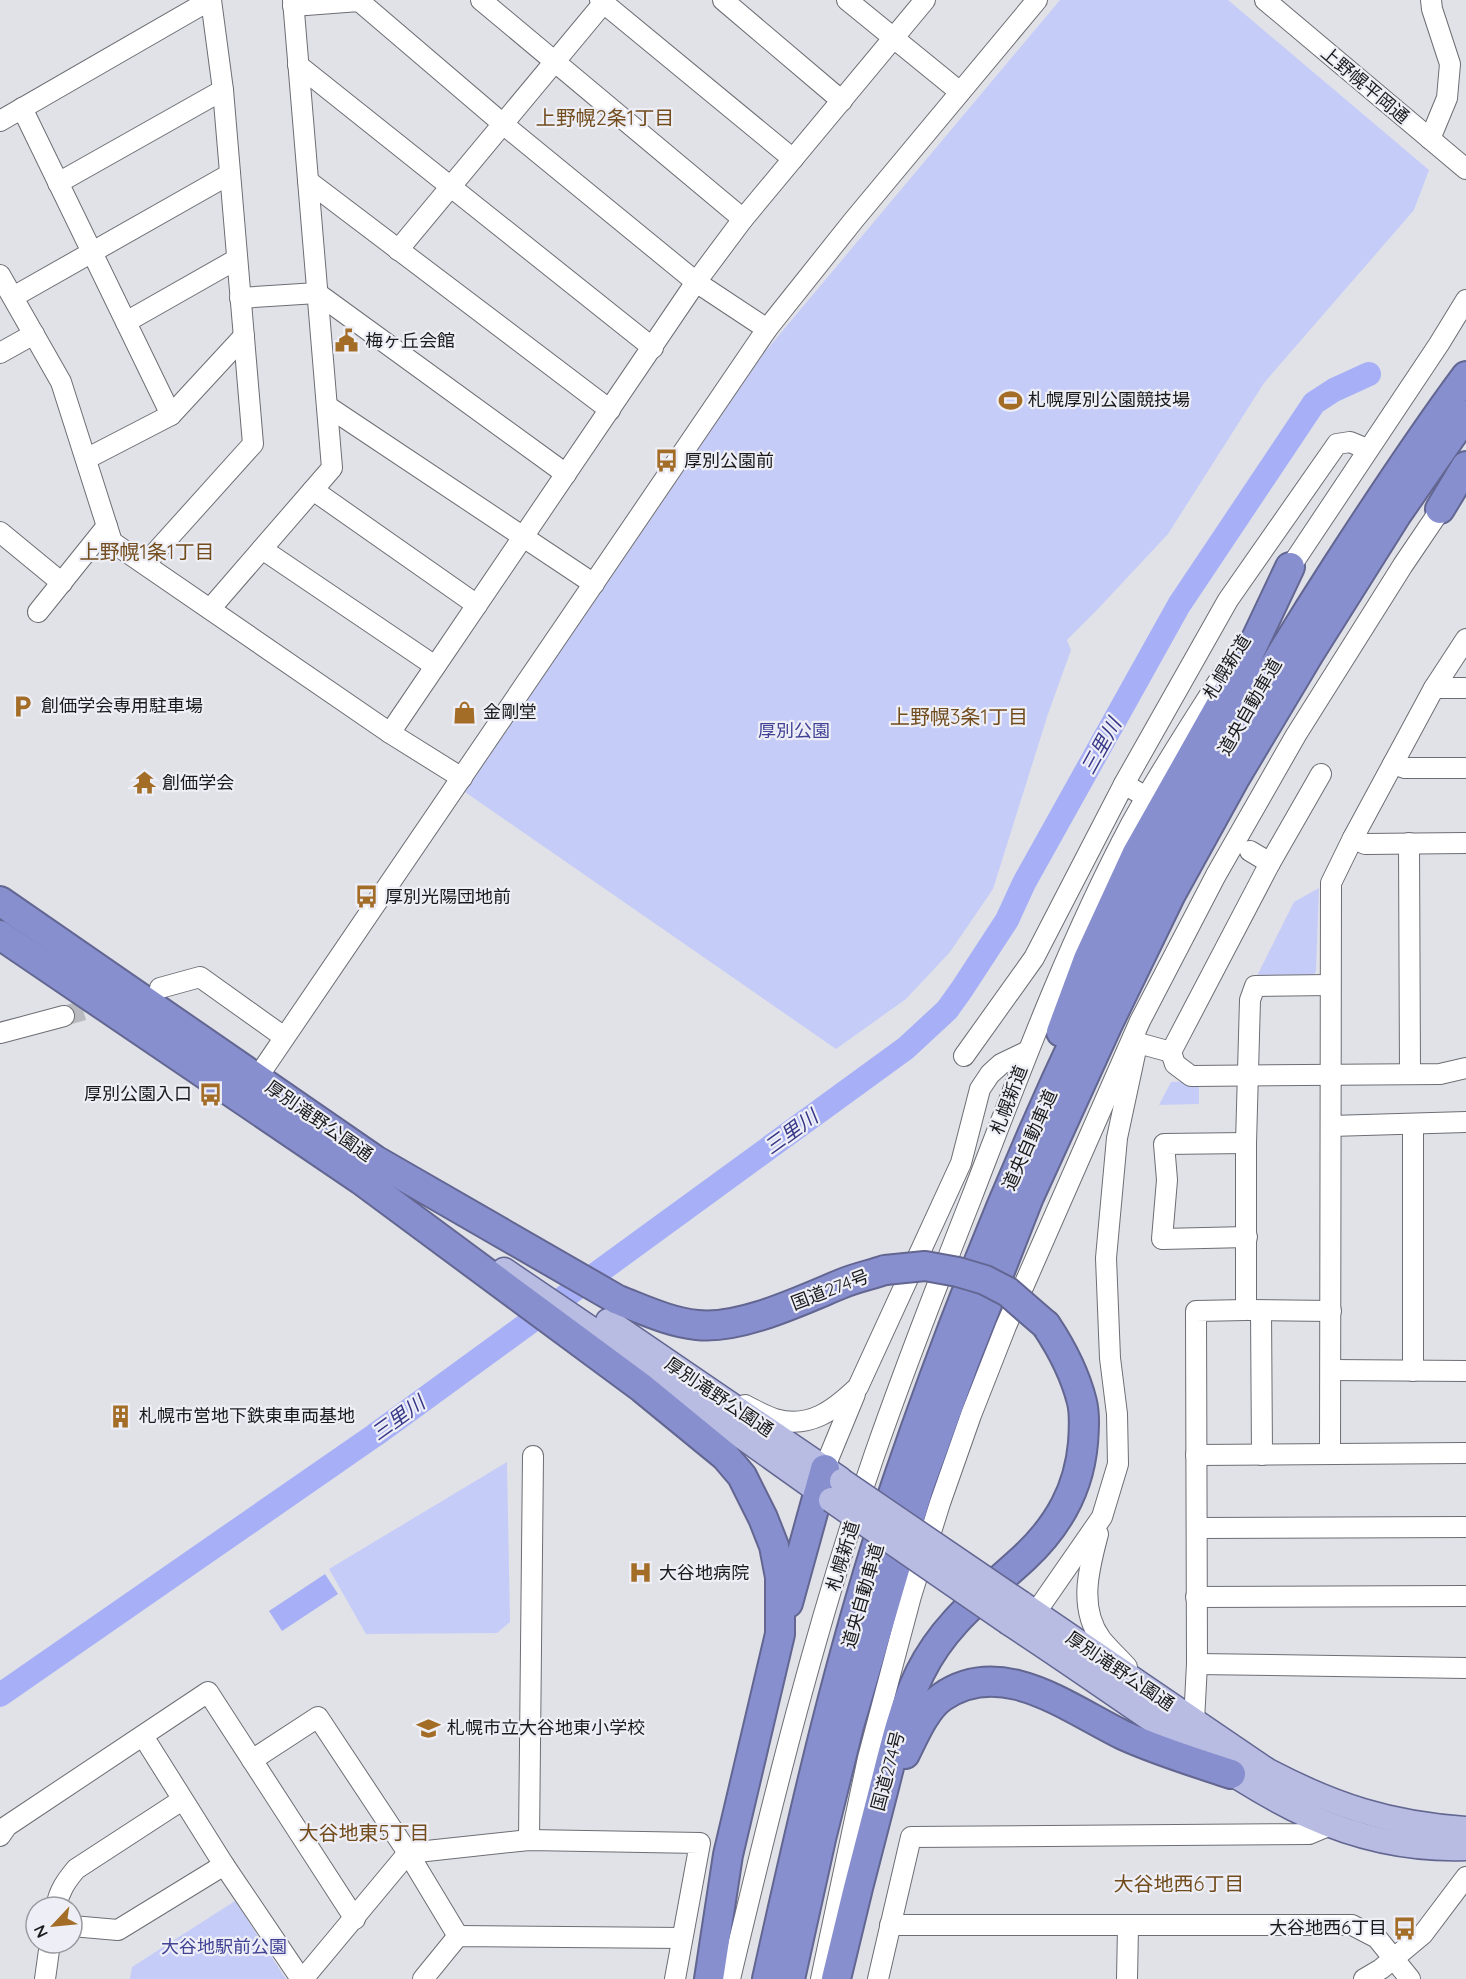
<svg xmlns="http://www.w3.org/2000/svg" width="1466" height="1979" font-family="Quicksand,'Noto Sans JP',sans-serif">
<rect width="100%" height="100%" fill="#e0e2e8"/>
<g fill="#c6ccf8">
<path d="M1060 0H1228L1429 170 1414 210 1264 383 1168 534 1096 611 1067 640 1071 650 1048 714 993 889 950 952 906 999 836 1049 465 792 764 353Z"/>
<path d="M1319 888 1316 971 1313 977 1255 980 1294 902Z"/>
<path d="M1199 1081V1104L1159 1105 1171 1082Z"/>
<path d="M507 1462 510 1622 497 1633 366 1634 329 1569Z"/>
<path d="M235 1901 286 1979H130L132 1967Z"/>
</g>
<path fill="#a7aff6" d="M325 1574 338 1594 282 1631 269 1611Z"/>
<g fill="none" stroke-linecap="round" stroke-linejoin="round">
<path stroke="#a7aff6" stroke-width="24" d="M0 1695 375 1435 906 1048 947 1010 962 989 1007 920 1024 883 1179 605 1314 403 1334 390 1369 374"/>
<path stroke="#b8babf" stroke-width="20" stroke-dasharray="20 10" stroke-linecap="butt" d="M64 1016 108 1003"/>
<defs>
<g id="minor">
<path d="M481 0 743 219"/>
<path d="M600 0 793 159"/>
<path d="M723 0 842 101"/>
<path d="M847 0 960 92"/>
<path d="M1265 0 1466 169"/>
<path d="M293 6 359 1 503 124 696 282 767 329"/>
<path d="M298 65 653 348"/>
<path d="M22 108 171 415"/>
<path d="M0 121 210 0"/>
<path d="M1430 139 1447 98 1450 64 1432 9 1431 0"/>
<path d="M308 181 610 410"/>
<path d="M58 183 223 90"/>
<path d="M398 250 606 0"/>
<path d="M0 275 61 382 112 542 390 733 462 778"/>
<path d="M13 297 230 174"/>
<path d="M240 298 317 293 566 474"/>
<path d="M126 322 237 259"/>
<path d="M0 353 34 334"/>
<path d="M327 406 594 584"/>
<path d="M86 459 171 415 244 336"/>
<path d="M313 490 477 605"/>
<path d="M0 532 62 583"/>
<path d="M262 549 435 666"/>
<path d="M145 564 253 444 223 90 211 0"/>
<path d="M1283 578 1439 344 1466 300"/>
<path d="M210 609 332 468 293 0"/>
<path d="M38 612 107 526"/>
<path d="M1434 688 1466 639"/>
<path d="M390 733 696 282 743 219 925 0"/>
<path d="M1393 764 1405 768H1466"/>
<path d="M1141 794 1124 784 1228 600 1337 444 1350 442 1367 449"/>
<path d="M1353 838 1365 844 1466 843"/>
<path d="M1409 843 1410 1074"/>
<path d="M1250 851 1270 863"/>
<path d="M160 988 200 977 284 1037"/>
<path d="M0 1033 64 1016"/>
<path d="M1138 1043 1171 1052 1175 1064 1191 1076 1440 1074 1466 1068"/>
<path d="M1171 1052 1270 863 1321 774"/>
<path d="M964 1056 1034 958 1124 784"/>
<path d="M257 1078 767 329 853 221 1037 0"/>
<path d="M1331 1126 1466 1122"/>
<path d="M1246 1143 1164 1144 1167 1180 1162 1239 1247 1237"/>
<path d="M1249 1310 1331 1311"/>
<path d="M1261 1311 1262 1455"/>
<path d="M1331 1370 1466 1371"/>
<path d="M1413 1371V1124"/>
<path d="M745 1405C755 1410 765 1416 775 1419 810 1429 834 1410 858 1387L961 1163 980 1089 990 1074 1001 1064 1028 1051"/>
<path d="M1330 1454 1331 883 1353 838 1434 688H1466"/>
<path d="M1196 1455 1466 1453"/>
<path d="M825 1469 829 1457 855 1394"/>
<path d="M1197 1528 1466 1527"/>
<path d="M1098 1534C1089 1568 1078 1608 1101 1639 1109 1649 1119 1658 1127 1667"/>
<path d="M1196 1597 1466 1596"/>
<path d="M1027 1625 1102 1517 1118 1464 1117 1414 1110 1358 1106 1258 1117 1138 1135 1054"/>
<path d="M1197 1664 1466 1668"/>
<path d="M1194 1721 1197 1664 1196 1311 1246 1310V1143L1250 1000 1255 986 1330 985"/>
<path d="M143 1736 224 1865 301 1979"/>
<path d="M252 1760 318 1717 408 1853 458 1936"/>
<path d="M0 1836 7 1826 208 1692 355 1919"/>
<path d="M529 1840 533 1456"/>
<path d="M56 1907C59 1891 66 1881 76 1869L182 1800"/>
<path d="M890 1925H1352L1377 1938 1410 1979"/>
<path d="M72 1926 118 1930 224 1865"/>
<path d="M45 1979 50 1943"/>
<path d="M303 1979 408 1853 529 1840 700 1843 675 1979"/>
<path d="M423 1979 458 1936 682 1938"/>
<path d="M730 1979C772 1803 815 1627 874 1456 904 1370 937 1285 971 1199 1020 1072 1067 945 1131 824 1159 773 1192 723 1223 674"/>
<path d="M821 1979 868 1758 911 1596 940 1503 971 1415 1006 1326 1140 1021 1216 875 1296 735 1403 565 1447 500"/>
<path d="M878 1979 911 1837 1309 1834 1328 1826"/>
<path d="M1127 1979 1128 1927"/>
<path d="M1364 1979 1381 1969 1423 1934 1466 1877"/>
</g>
<g id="major">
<path d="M504 1270 591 1329 831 1500"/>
<path d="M608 1321 840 1479"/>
<path d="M1021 1603 1268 1771C1335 1806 1390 1824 1466 1829"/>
<path d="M1009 1623C1063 1658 1115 1695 1167 1730 1264 1796 1344 1852 1466 1848"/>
</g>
<g id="highway">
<path d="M1440 509 1466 466"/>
<path d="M0 901 375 1160 618 1300C644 1310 669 1322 697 1325 740 1330 802 1300 841 1284 855 1278 870 1275 885 1270"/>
<path d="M0 935 361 1180 642 1388 725 1456 742 1476 763 1518 774 1546 780 1577V1634L728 1855 709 1979"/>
<path d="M1061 1032 1088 959 1136 855 1246 660 1290 567"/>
<path d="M788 1603 825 1469"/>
<path d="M905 1754C914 1736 925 1709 942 1697 1002 1655 1069 1709 1123 1735 1158 1751 1195 1762 1231 1774"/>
<path d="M767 1979C804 1812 842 1644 897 1482 1007 1160 1151 853 1336 567 1378 502 1420 438 1466 376"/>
<path d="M790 1979 821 1839 849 1726 919 1487 964 1363 1029 1197 1107 1026 1171 894 1235 778 1309 654 1397 514 1466 415"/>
<path d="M836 1979C850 1919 865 1859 881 1799 892 1757 901 1712 920 1673 945 1622 985 1594 1025 1557 1059 1525 1079 1489 1083 1443 1084 1429 1085 1415 1082 1402 1075 1374 1062 1349 1046 1325"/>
</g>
</defs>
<use href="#minor" stroke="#6d6e74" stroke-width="22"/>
<use href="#major" stroke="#626691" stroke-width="27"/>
<use href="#highway" stroke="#626691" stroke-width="32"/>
<use href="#minor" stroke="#fff" stroke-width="20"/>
<use href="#major" stroke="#b8bce2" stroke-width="24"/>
<use href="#highway" stroke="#888fcf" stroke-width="28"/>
<defs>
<g id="major-bridge">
<path d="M842 1481 1021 1603"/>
<path d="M831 1500 1009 1623"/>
</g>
<path id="highway-bridge" d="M885 1270 925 1266 958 1272 985 1280 1008 1292 1046 1325"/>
</defs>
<use href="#major-bridge" stroke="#626691" stroke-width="27" stroke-linecap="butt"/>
<use href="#highway-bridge" stroke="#626691" stroke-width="32" stroke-linecap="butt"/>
<use href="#major-bridge" stroke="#b8bce2" stroke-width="24"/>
<use href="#highway-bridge" stroke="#888fcf" stroke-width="28"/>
</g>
<defs>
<symbol id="civic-bare" viewBox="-9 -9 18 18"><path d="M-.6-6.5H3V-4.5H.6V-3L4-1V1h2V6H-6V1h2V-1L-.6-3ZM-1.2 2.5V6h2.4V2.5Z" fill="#a36d28" stroke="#eeeff6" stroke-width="2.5" paint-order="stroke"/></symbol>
<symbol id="stadium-bare" viewBox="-9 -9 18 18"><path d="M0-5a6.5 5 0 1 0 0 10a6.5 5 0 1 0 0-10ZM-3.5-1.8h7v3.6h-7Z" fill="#a36d28" stroke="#eeeff6" stroke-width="2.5" paint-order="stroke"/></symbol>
<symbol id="bus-bare" viewBox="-9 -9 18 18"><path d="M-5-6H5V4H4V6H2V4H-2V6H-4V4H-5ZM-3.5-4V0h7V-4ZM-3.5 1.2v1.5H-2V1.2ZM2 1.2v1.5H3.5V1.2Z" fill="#a36d28" stroke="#eeeff6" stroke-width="2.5" paint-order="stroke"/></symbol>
<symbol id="parking-bare" viewBox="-9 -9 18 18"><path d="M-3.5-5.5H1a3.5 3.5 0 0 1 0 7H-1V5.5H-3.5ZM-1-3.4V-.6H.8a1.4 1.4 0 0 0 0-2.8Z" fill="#a36d28" stroke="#eeeff6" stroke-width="2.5" paint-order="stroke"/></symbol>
<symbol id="shop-bare" viewBox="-9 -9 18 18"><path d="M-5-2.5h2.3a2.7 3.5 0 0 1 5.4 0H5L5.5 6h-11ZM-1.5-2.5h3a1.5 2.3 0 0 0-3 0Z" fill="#a36d28" stroke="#eeeff6" stroke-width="2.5" paint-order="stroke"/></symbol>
<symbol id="temple-bare" viewBox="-9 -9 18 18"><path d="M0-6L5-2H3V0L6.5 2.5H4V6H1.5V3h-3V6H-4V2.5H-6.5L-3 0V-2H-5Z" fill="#a36d28" stroke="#eeeff6" stroke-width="2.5" paint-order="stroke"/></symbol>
<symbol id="building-bare" viewBox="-9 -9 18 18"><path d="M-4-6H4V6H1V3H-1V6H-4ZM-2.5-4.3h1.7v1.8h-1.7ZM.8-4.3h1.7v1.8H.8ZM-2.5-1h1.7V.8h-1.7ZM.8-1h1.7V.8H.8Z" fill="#a36d28" stroke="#eeeff6" stroke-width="2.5" paint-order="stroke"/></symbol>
<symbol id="hospital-bare" viewBox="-9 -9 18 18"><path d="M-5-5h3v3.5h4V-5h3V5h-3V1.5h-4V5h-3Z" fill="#a36d28" stroke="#eeeff6" stroke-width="2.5" paint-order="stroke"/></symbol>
<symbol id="school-bare" viewBox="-9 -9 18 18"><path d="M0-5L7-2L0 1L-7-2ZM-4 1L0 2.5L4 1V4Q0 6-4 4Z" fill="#a36d28" stroke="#eeeff6" stroke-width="2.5" paint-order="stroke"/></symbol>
</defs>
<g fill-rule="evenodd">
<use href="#civic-bare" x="330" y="324" width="33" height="33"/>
<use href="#stadium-bare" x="994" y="384" width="33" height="33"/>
<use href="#bus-bare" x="650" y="444" width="33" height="33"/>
<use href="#parking-bare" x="6" y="690" width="33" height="33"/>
<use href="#shop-bare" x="448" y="696" width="33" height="33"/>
<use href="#temple-bare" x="128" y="766" width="33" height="33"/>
<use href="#bus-bare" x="350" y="880" width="33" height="33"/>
<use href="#bus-bare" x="194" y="1078" width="33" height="33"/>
<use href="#building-bare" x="104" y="1400" width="33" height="33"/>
<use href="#hospital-bare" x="624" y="1556" width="33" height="33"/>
<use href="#school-bare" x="412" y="1712" width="33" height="33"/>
<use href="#bus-bare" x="1388" y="1912" width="33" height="33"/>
</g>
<g text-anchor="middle" stroke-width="4.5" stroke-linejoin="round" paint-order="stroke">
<g font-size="18" fill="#1a1a1d" stroke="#eeeff6">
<text transform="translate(1365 85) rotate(40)" y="6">上野幌平岡通</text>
<text transform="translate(1227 667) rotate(-58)" y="6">札幌新道</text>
<text transform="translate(1250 707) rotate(-60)" y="6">道央自動車道</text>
<text transform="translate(1009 1100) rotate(-69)" y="6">札幌新道</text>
<text transform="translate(319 1121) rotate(35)" y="6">厚別滝野公園通</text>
<text transform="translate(1030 1140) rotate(-66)" y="6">道央自動車道</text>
<text transform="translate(830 1290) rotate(-21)" y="6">国道274号</text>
<text transform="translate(719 1397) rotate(34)" y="6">厚別滝野公園通</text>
<text transform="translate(843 1556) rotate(-73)" y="6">札幌新道</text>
<text transform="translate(863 1596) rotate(-74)" y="6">道央自動車道</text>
<text transform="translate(1120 1671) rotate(34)" y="6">厚別滝野公園通</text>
<text transform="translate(888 1771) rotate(-75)" y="6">国道274号</text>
</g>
<g font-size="18" fill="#1a1a1d" stroke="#eeeff6" text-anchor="start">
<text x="365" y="347">梅ヶ丘会館</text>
<text x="1028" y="406">札幌厚別公園競技場</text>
<text x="684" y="467">厚別公園前</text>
<text x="41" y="712">創価学会専用駐車場</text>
<text x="483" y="718">金剛堂</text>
<text x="162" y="789">創価学会</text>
<text x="385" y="903">厚別光陽団地前</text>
<text x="192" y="1100" text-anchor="end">厚別公園入口</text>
<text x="139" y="1422">札幌市営地下鉄東車両基地</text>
<text x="659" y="1579">大谷地病院</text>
<text x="447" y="1734">札幌市立大谷地東小学校</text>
<text x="1387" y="1934" text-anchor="end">大谷地西6丁目</text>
</g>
<g font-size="18" fill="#424396" stroke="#eeeff6">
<text x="794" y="737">厚別公園</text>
<text x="224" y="1953">大谷地駅前公園</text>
</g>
<g font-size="20" fill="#724c1d" stroke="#eeeff6">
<text x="605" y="125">上野幌2条1丁目</text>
<text x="147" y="559">上野幌1条1丁目</text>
<text x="959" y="724">上野幌3条1丁目</text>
<text x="364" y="1840">大谷地東5丁目</text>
<text x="1179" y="1891">大谷地西6丁目</text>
</g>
<g font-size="20" font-style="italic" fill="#383889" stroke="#eeeff6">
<text transform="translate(1101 746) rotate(-61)" y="7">三里川</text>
<text transform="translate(791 1132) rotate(-36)" y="7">三里川</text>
<text transform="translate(398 1418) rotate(-36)" y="7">三里川</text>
</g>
</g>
<g transform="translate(54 1925) rotate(244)"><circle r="28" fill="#eeeff6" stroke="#999a9f" stroke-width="1.5"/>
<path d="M0-4.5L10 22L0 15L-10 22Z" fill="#a36d28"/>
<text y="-9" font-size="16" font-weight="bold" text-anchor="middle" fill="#1a1a1d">N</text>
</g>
</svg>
